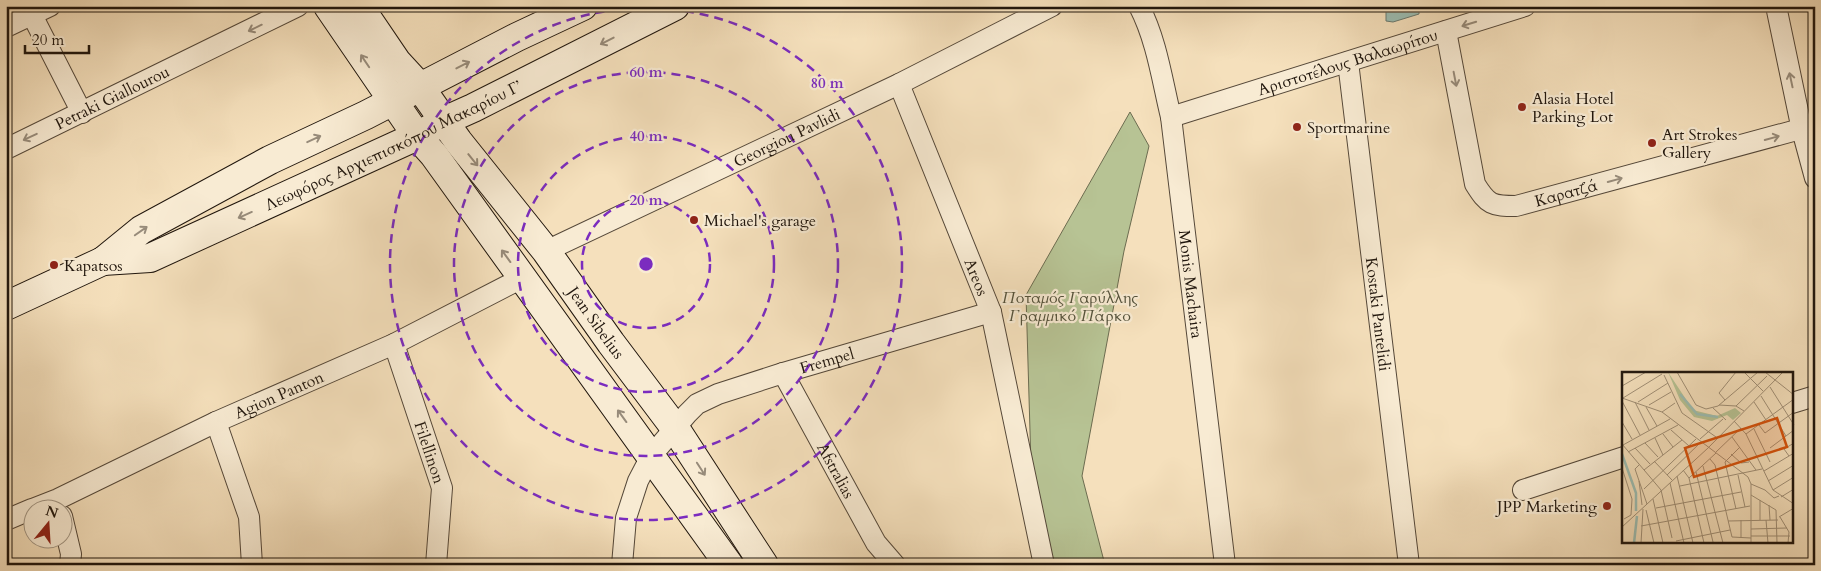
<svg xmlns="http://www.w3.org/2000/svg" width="1821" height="571" font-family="Cardo,serif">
<rect width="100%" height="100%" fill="#f5e0bc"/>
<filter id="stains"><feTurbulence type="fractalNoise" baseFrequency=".004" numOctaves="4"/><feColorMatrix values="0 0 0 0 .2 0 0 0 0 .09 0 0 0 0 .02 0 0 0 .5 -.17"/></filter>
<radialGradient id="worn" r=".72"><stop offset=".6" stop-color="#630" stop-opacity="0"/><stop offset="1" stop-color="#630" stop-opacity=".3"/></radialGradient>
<path fill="#b7c394" stroke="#6c6c50" d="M1130 112 1149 146 1124 251 1082 476 1105 565H1051L1031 465 1026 295Z"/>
<path fill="#9cbdb2" stroke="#6a7a70" d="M1386 6H1415L1419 10V14L1393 22 1386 21Z"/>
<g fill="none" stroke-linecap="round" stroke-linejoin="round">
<defs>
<g id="street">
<path id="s1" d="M1139 6C1157 41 1162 80 1171 117L1225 565"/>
<path d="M1776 6 1802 130 1815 178"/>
<path d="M32 15 82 113"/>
<path d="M6 27 50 6"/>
<path id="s2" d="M1446 31 1475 184C1488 205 1492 206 1516 206L1815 125"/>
<path id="s3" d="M1348 62 1409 565"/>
<path id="s4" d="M899 84 991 312 1044 565"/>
<path id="s5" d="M1171 117 1525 6"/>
<path id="s6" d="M6 149 298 6"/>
<path id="s7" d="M546 251 899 84 1052 6"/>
<path id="s8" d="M394 344 442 488 436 565"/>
<path id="s9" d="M783 373 876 543 895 565"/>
<path d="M1792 403 1815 396"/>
<path d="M216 422 249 517 252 565"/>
<path d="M1523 490 1624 457"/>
<path id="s10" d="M35 508 58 499 216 422 394 344 522 278"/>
<path d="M62 516 71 554 70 565"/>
<path d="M6 520 32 509"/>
<path id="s11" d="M622 565 626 518 638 481 651 456 687 414 697 404 718 394 783 373 991 312"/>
</g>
<g id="secondary">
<path d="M328 6 417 136 434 155 729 565"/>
<path id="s12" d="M359 6 397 62 420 87 458 141 546 251 611 343 675 428 764 565"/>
<path id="s13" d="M103 261 150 258 417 136 444 121 473 108 675 6"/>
<path d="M6 306 103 261 141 230 270 160 366 115 517 37 583 6"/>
</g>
</defs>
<use href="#street" stroke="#554839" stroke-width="22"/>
<use href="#secondary" stroke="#20160d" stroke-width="30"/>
<use href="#street" stroke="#f8ebd3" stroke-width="20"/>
<use href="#secondary" stroke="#f8ebd3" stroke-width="28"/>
</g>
<defs><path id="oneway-shaft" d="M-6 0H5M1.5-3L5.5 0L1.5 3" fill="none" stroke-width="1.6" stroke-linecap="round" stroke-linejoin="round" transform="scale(1.25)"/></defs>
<g stroke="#978b7a">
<use href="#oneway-shaft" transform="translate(1469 24) rotate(163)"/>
<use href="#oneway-shaft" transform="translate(255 28) rotate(154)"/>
<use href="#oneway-shaft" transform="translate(607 41) rotate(153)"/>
<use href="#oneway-shaft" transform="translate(365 61) rotate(-124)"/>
<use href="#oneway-shaft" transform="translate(463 65) rotate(-27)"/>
<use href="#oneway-shaft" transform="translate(1455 79) rotate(79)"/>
<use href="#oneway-shaft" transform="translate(1791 80) rotate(-102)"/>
<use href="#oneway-shaft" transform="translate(30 137) rotate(155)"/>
<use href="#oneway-shaft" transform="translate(1772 138) rotate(-15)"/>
<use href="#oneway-shaft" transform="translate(314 139) rotate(-25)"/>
<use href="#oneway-shaft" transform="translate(473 160) rotate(51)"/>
<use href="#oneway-shaft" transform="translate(1615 180) rotate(-15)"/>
<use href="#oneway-shaft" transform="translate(245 215) rotate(156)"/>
<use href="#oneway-shaft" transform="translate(141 231) rotate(-35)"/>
<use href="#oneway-shaft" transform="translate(506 256) rotate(-126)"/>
<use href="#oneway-shaft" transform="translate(622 416) rotate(-126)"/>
<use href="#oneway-shaft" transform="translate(701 469) rotate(57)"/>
</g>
<g fill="none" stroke="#7b2cbf" stroke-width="2.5" stroke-dasharray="9 6">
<circle cx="646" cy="264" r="64"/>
<circle cx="646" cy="264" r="128"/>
<circle cx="646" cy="264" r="192"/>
<circle cx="646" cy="264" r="256"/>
</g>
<g fill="#8f2418" stroke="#f8ebd3" stroke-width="2">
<circle cx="1522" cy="107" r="5"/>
<circle cx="1297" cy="127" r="5"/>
<circle cx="1652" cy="143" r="5"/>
<circle cx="694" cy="220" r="5"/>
<circle cx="54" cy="265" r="5"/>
<circle cx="1607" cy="506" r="5"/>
</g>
<g text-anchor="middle" stroke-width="4.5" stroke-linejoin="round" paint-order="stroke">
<g font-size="16" fill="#20160d" stroke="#f8ebd3">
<text dy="6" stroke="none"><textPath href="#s5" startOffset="185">Αριστοτέλους Βαλαωρίτου</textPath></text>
<text dy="6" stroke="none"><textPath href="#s6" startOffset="118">Petraki Giallourou</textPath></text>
<text dy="6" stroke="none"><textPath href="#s7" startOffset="266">Georgiou Pavlidi</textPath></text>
<text dy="6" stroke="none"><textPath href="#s13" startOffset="315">Λεωφόρος Αρχιεπισκόπου Μακαρίου Γ’</textPath></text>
<text dy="6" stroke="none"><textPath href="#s2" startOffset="258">Καρατζά</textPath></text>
<text dy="6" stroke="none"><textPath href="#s4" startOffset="208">Areos</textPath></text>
<text dy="6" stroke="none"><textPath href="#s1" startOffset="284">Monis Machaira</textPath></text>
<text dy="6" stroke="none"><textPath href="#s3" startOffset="254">Kostaki Pantelidi</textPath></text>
<text dy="6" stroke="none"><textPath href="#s12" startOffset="396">Jean Sibelius</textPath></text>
<text dy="6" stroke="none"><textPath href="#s11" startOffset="321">Frempel</textPath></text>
<text dy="6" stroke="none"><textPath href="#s10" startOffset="269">Agion Panton</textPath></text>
<text dy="6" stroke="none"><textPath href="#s8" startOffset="114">Filellinon</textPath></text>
<text dy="6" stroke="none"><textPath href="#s9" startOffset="111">Afstralias</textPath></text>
</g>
<g font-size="16" fill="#20160d" stroke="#f8ebd3" text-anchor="start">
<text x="1532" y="104">Alasia Hotel<tspan x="1532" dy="18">Parking Lot</tspan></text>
<text x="1307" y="133">Sportmarine</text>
<text x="1662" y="140">Art Strokes<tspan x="1662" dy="18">Gallery</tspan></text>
<text x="704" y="226">Michael's garage</text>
<text x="64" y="271">Kapatsos</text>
<text x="1597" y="512" text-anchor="end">JPP Marketing</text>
</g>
<g font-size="16" font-style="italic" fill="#55533c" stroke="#f8ebd3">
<text x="1070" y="303">Ποταμός Γαρύλλης<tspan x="1070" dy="18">Γραμμικό Πάρκο</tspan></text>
</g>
</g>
<g transform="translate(1622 372)">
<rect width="171" height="171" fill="#f5e0bc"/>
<path d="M46 0 71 38 95 44 113 36 119 41 111 48 105 43 90 49 72 45 58 28Z" fill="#b7c394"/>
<path fill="none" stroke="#9cbdb2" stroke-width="2.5" d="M58 22 75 42 96 45M0 82 14 121V139M12 171 15 144"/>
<path fill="none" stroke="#a08f76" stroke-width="1" d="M55 0 74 33 84 37 96 34 136 0M122 0 141 19M143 0 172 23M42 3 60 41 94 65M0 14 24 0M148 15 172 53M139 24 164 64M0 26 40 40 126 105 129 112V171M1 26 40 2M103 28 97 21 114 0M0 29 18 63M13 30 27 58M16 30 46 11M132 30 144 48M27 33 49 20M97 33 114 34 122 39M114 34 145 4M24 35 35 54M91 36 104 48M40 40 53 31M112 49 124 62 151 118 172 132M0 50 10 67M137 53 143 61 172 40M132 57 148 90M49 58 67 74M41 62 51 75M124 62 172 27M110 65 134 98M33 66 41 83M78 67 101 47M23 71 36 85M0 72 39 118 50 166M1 73 48 47M13 76 28 92M148 76 172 58M6 80 56 53M94 80 119 56M109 82 119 91 127 90M167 84 162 77 172 71M88 87 93 93 110 165 129 166M32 89 50 108M17 93 13 97 25 132M81 94 101 171M0 96 10 127 9 143 2 147M22 98 60 68M61 98 67 106 82 171M142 99 172 81M74 100 91 170M45 103 79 70M116 103 123 135M55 104 71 171M67 106 94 81M17 109 20 133M146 109 172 93M48 111 62 171M129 112 143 118 152 126 157 124M58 114 140 97M22 117 74 67M151 118 172 105M129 123 154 138 155 171M159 125 172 117M31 127 41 171M138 128V148M147 133 148 148M34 136 119 120M114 137 103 90 118 75M24 138 32 171M157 145 172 136M158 145 167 160 166 171M144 148 146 171M106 149 156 148M19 154 128 134M0 155 86 76 161 0M129 157 165 156M129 164H168M119 166V148M54 169 108 158M19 171 21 137"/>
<path fill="#d4520c" fill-opacity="0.15" stroke="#d4520c" stroke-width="2.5" d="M155 46 165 75 72 105 63 76Z"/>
<rect width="171" height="171" fill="none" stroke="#20160d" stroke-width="2.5"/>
</g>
<circle cx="646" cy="264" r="8" fill="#7b2cbf" stroke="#f8ebd3" stroke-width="2.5"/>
<g font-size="15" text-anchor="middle" font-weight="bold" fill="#7b2cbf" stroke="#f8ebd3" stroke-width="4.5" stroke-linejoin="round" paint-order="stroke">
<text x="646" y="77">60 m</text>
<text x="827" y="88">80 m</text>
<text x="646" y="141">40 m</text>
<text x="646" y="205">20 m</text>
</g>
<rect width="1821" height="571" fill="none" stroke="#f5e0bc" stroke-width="25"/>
<rect x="8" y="8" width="1806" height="556" fill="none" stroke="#20160d" stroke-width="2.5"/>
<rect x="12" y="12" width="1796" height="546" fill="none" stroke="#20160d"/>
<g transform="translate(48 524) rotate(18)"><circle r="24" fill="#f8ebd3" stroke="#a29684"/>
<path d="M0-4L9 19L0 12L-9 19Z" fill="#8f2418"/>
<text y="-8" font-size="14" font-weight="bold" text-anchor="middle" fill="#20160d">N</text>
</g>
<path d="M25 45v8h64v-8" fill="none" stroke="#20160d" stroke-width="2.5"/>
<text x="32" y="45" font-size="15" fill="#20160d" stroke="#f8ebd3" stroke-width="4" paint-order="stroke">20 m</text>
<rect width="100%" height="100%" filter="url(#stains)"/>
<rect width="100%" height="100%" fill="url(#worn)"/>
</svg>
